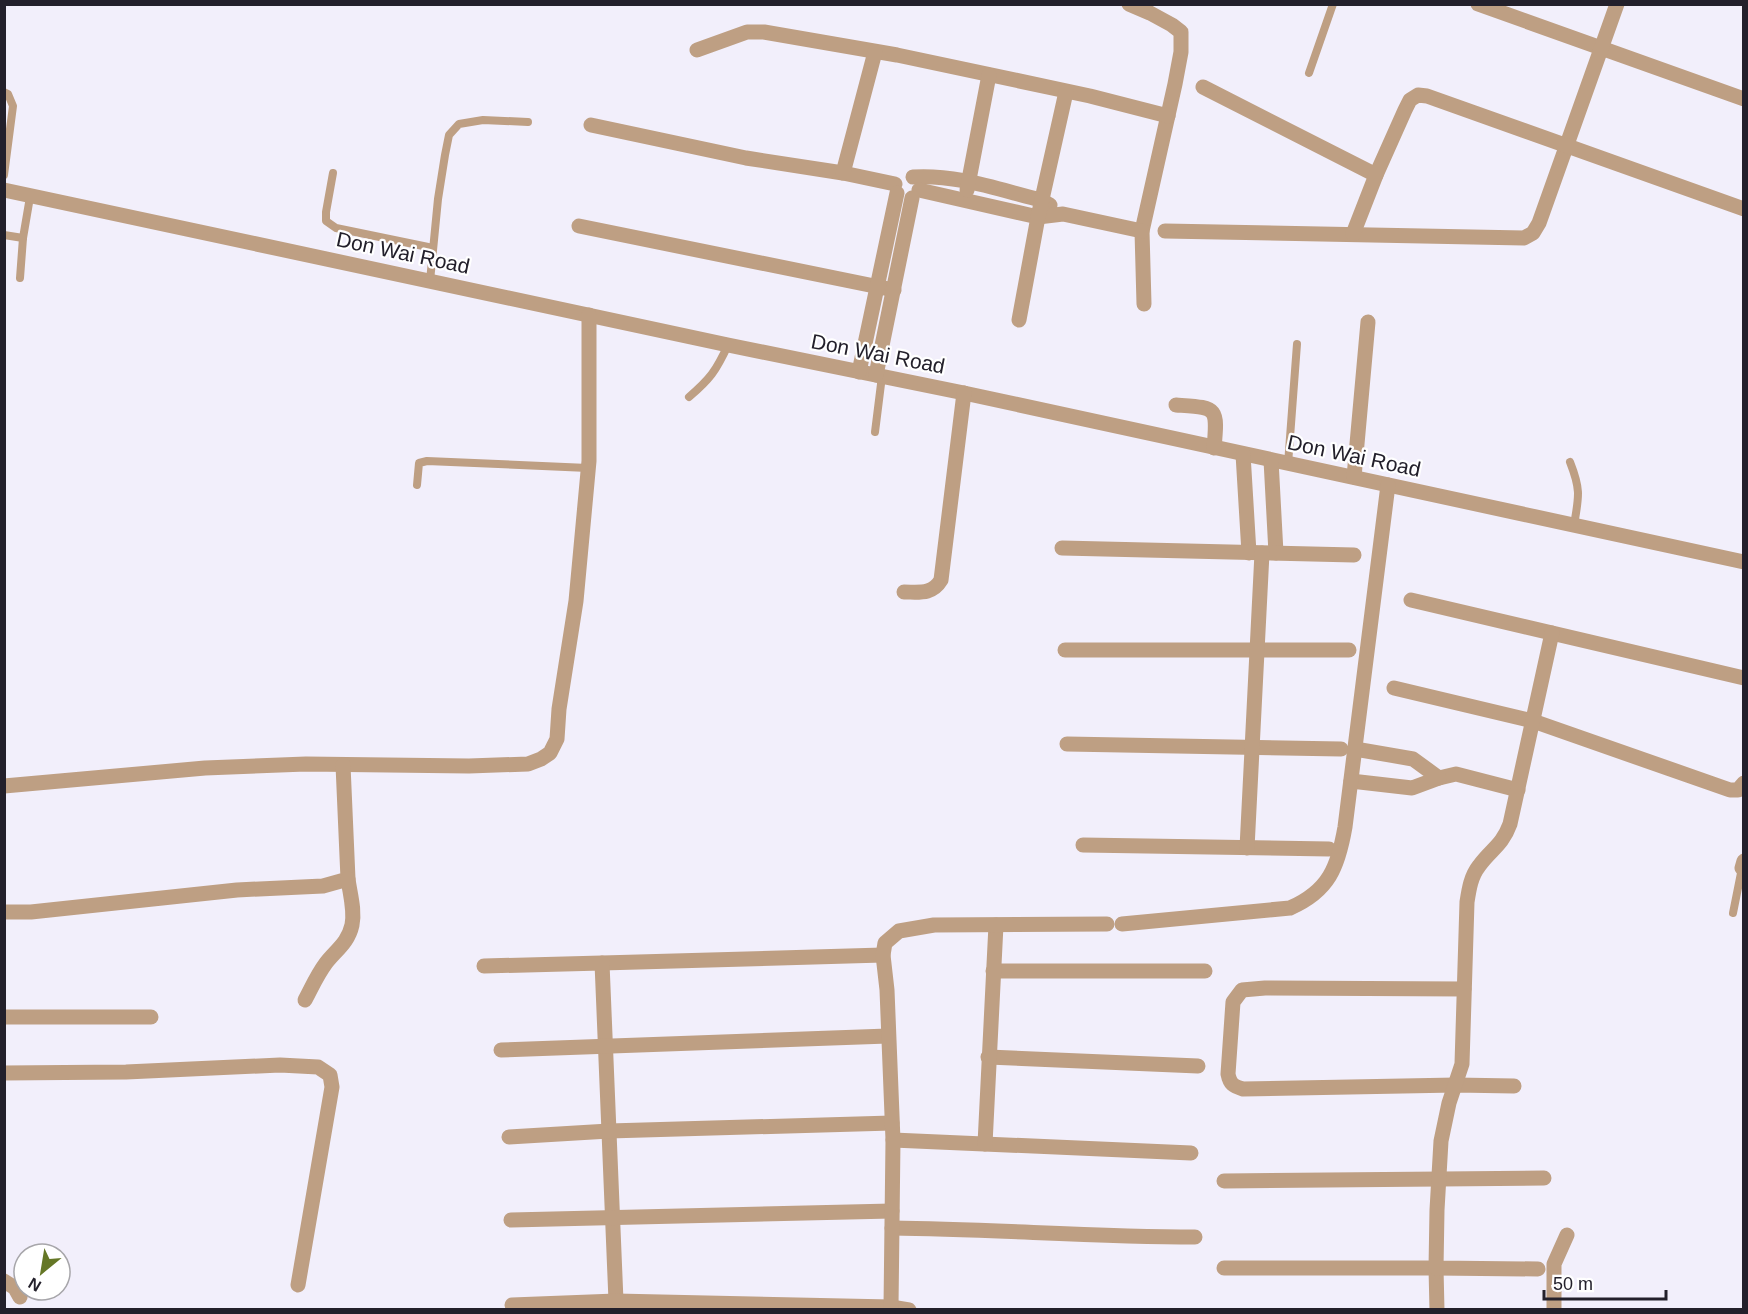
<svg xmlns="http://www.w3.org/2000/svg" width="1748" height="1314" font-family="Arial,sans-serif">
<rect width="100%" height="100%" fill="#f2effb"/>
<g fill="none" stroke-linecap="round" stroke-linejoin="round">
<g stroke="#be9f83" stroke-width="8">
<path d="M1309 73 1333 4"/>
<path d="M4 92 8 94 13 106 4 175"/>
<path d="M333 173 326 212V221L336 228 433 248"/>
<path d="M4 235 23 238"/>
<path d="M20 278 23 238 30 197"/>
<path d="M430 281 438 199 445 155 449 135 459 124 483 120 528 122"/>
<path d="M689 397C710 379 716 371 728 345"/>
<path d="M875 432 882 376"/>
<path d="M1570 462C1581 490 1579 496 1574 525"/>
<path d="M1288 464 1297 344"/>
<path d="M417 485 419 463 427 461 588 468"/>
<path d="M1733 913 1742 868"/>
</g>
<g stroke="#be9f83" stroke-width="15">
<path d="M1129 4 1150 13 1172 25 1181 32V52L1175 84 1142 231 1144 304"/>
<path d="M1478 4 1744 99"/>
<path d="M697 50 747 32H764L897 55 1090 96 1168 116"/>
<path d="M1203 87 1376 175"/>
<path d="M591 125 746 158 843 173 895 184"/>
<path d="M843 173 875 52"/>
<path d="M913 177C956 174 1000 190 1041 200L1050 205"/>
<path d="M4 190 728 345 964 393 1744 562"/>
<path d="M919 190 1038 217 1063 214 1142 231"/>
<path d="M967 190 989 75"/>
<path d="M579 226 894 290"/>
<path d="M1165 231 1524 238 1533 233 1539 223 1617 4"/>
<path d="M1353 234 1376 175 1405 110 1410 100 1418 95 1427 96 1744 209"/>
<path d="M1019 320 1038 217 1066 92"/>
<path d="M859 372 897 193"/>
<path d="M876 375 912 198"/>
<path d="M1176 405C1217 408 1218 406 1214 448"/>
<path d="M1243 454 1249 553"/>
<path d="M1271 460 1276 553"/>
<path d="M1354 477 1368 322"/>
<path d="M1062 548 1354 555"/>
<path d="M904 592C919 592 932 595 941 580L964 393"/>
<path d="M1411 600 1744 678"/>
<path d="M1065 650H1349"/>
<path d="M1394 688 1533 721 1730 790H1738L1744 783"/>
<path d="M1067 744 1341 749"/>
<path d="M1439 778 1456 774 1518 790"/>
<path d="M1351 781 1412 788 1439 778 1413 759 1355 749"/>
<path d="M4 786 205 768 306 764 469 766 528 764 541 759 550 753 557 739 559 709 576 601 589 461V315"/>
<path d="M1083 845 1329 849"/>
<path d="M1247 848 1262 553"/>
<path d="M1744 861 1742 868 1744 869"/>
<path d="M4 912H31L237 890 323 886 348 879 343 765"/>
<path d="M1122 924 1290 908C1329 891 1338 867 1345 827L1388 485"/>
<path d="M602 963 883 955"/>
<path d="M484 966 602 963 616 1301"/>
<path d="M993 971H1205"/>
<path d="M1464 989 1265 988 1242 990 1233 1002 1228 1074C1230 1084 1233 1086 1243 1089L1456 1085 1514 1086"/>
<path d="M305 1000C312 987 317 975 326 963 336 950 348 943 352 925 355 910 350 894 348 879"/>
<path d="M4 1017H151"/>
<path d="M501 1050 888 1036"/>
<path d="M988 1057 1198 1066"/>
<path d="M4 1073 126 1072 280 1065 318 1067 330 1075 332 1087 298 1285"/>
<path d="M509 1137 609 1131 892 1123"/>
<path d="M893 1140 1191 1153"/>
<path d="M985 1144 996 925"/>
<path d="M1224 1181 1544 1178"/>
<path d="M511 1220 892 1211"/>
<path d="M892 1228C993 1229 1094 1237 1195 1237"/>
<path d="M1224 1268H1436L1437 1310"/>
<path d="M1538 1269 1436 1268 1437 1210 1441 1141 1449 1103 1462 1064 1467 902C1469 889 1471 876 1479 866 1491 849 1502 846 1510 824L1552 633"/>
<path d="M4 1281 15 1288 20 1297"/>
<path d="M512 1305 616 1301 891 1307 909 1310"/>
<path d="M891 1307 893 1140 887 990 883 955 885 943 899 931 934 925 1107 924"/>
<path d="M1554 1310V1264L1567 1235"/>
</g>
</g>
<g text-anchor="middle" stroke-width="4.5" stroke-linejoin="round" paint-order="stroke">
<g font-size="21" fill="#23202b" stroke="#fff">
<text transform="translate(403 253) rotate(12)" y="7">Don Wai Road</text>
<text transform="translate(878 354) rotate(11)" y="7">Don Wai Road</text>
<text transform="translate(1354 456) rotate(12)" y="7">Don Wai Road</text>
</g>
</g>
<rect width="1748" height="1314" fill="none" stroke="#23202b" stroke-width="12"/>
<g transform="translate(42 1272) rotate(210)"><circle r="28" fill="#ffffff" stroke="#a7a6aa" stroke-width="1.5"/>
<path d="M0-4.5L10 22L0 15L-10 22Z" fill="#657726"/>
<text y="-9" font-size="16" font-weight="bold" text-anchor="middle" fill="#23202b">N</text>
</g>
<path d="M1544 1290v9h122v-9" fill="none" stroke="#23202b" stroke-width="3"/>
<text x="1553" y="1290" font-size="18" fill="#23202b" stroke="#ffffff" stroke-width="4.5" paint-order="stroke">50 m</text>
</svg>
